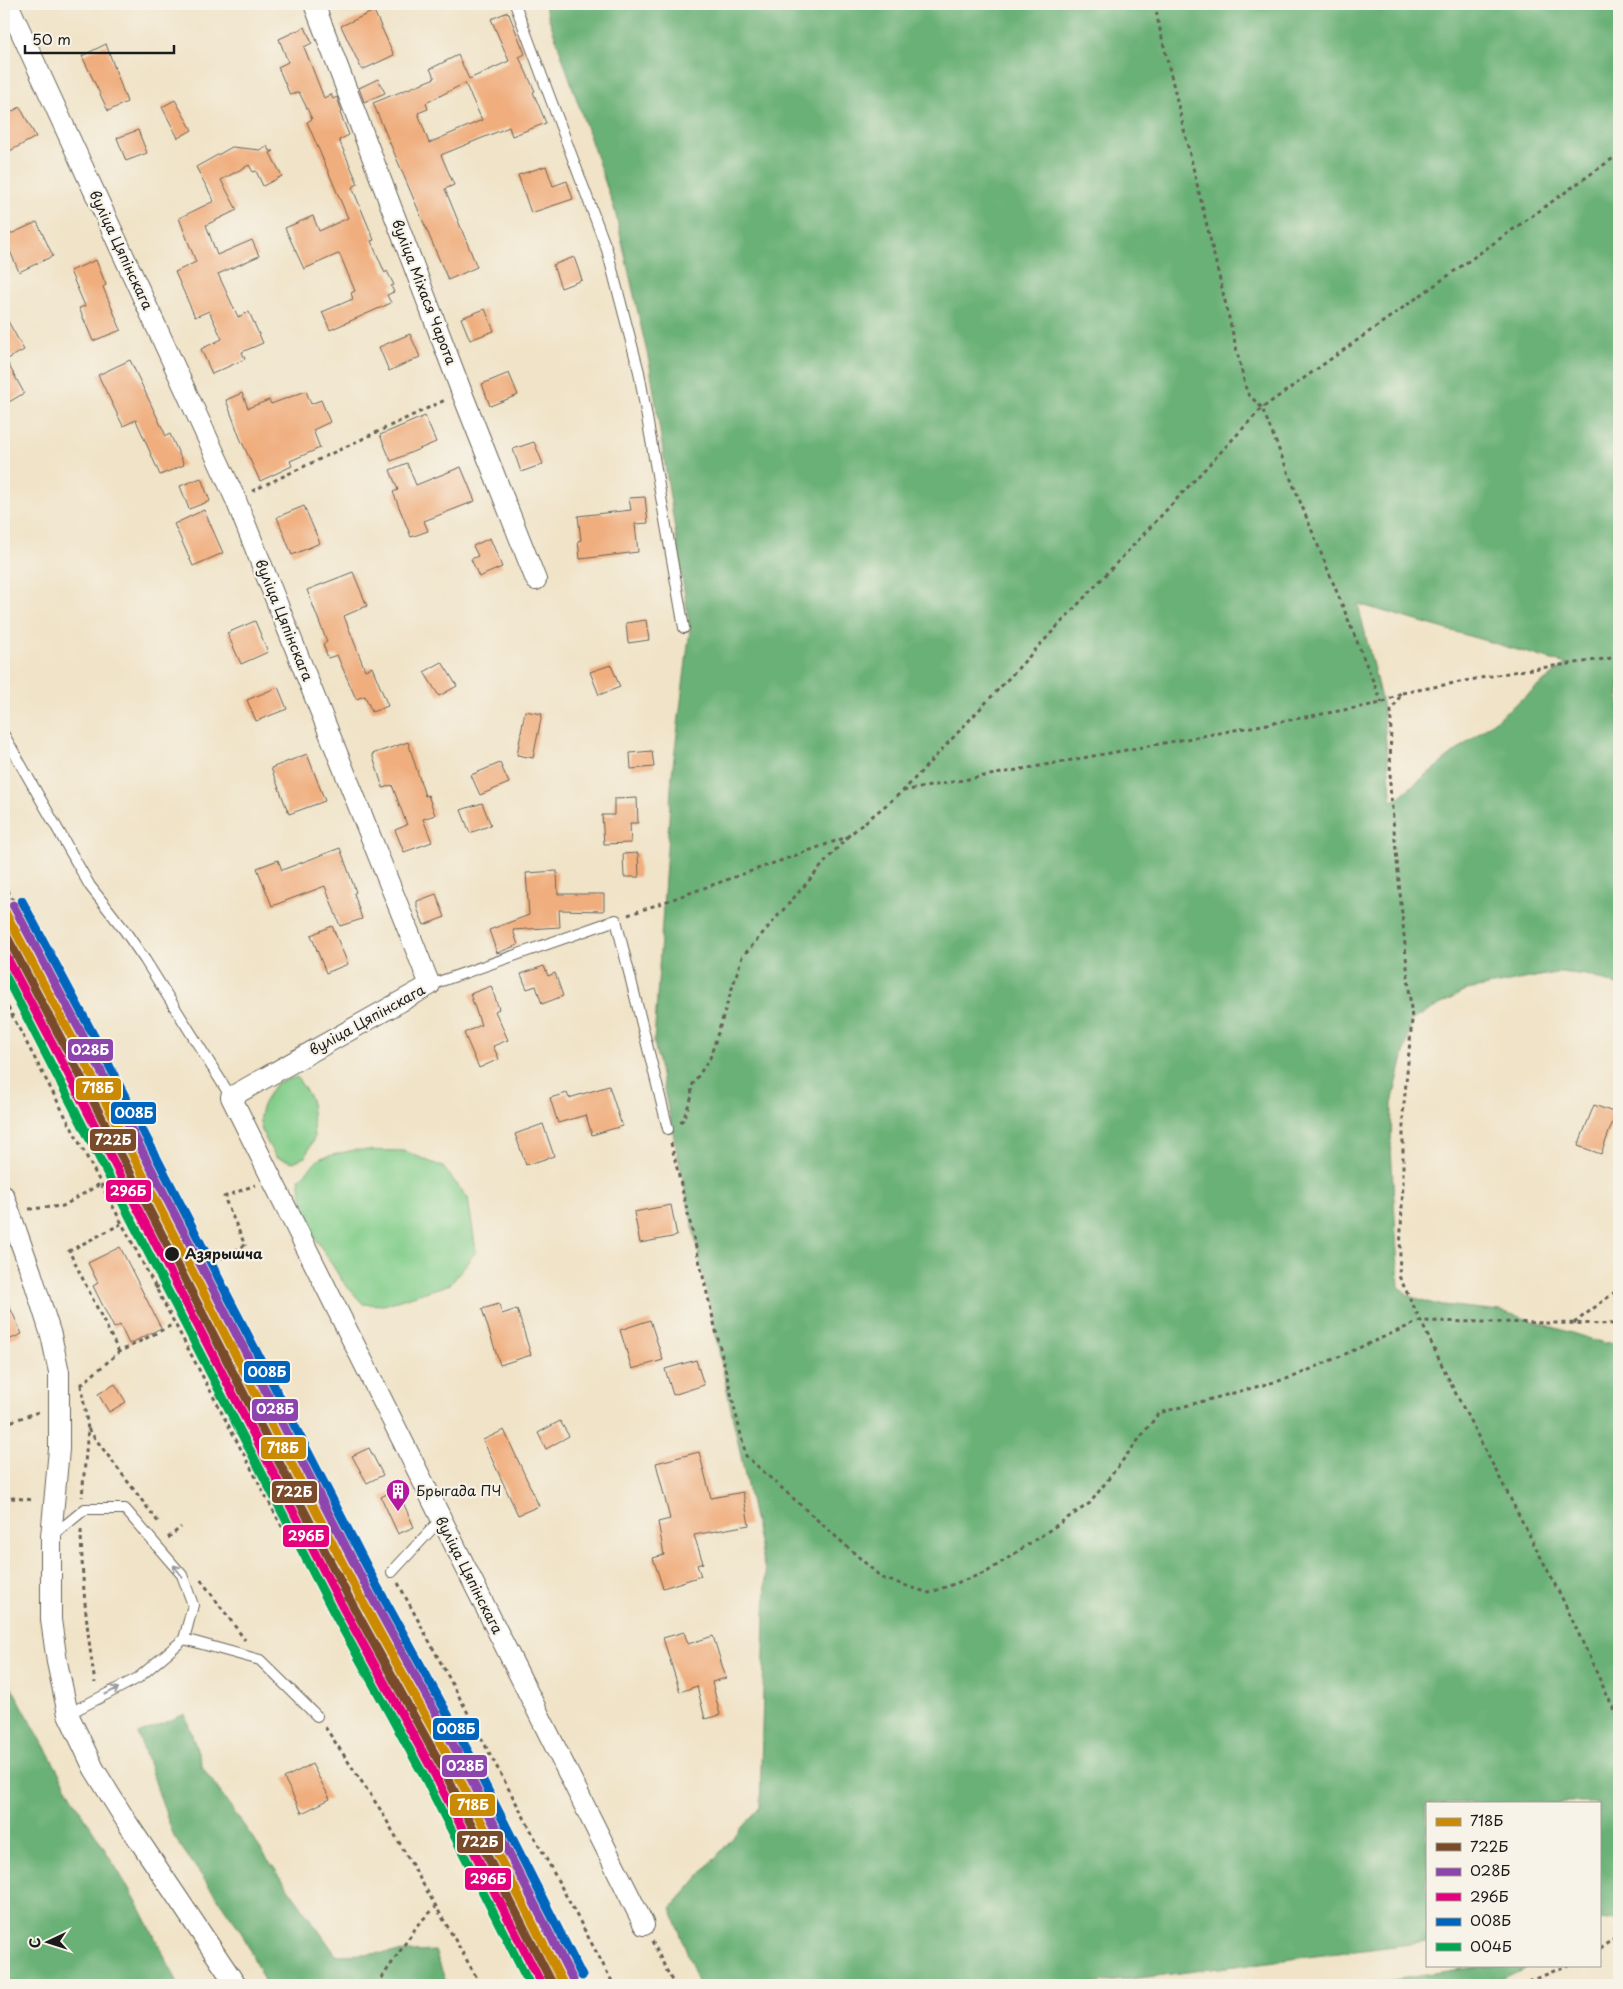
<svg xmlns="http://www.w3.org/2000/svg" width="1623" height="1989" font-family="'Playpen Sans',sans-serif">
<rect width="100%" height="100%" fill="#f7f3e8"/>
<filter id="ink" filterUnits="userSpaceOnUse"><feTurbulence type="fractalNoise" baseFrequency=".02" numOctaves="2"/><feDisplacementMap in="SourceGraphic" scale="10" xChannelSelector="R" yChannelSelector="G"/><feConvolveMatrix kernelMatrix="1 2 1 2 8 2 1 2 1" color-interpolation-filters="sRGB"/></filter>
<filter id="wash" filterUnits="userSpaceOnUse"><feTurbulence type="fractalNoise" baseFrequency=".0096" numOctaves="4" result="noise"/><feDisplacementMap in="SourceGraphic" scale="20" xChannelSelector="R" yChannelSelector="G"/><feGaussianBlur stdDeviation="1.12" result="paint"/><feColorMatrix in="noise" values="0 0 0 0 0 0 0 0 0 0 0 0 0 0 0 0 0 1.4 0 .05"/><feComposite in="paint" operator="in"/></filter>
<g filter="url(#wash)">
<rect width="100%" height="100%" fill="#f0e3c7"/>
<g fill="#83ce8b" stroke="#507554">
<path d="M297 1077 311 1099 314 1138 305 1157 293 1162 276 1157C255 1123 254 1116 276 1083Z"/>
<path d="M354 1150 404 1151 443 1167 468 1198 476 1251 451 1284 384 1305 363 1304 343 1282 307 1225 299 1179 320 1158Z"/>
</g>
<g fill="#6ab177" stroke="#43664a" fill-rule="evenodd">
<path d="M544 4H1619V986L1586 975 1561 972 1467 990 1412 1020 1392 1103 1391 1148 1399 1286 1407 1295 1434 1304 1501 1311 1604 1343 1616 1342 1619 1340V1915L1615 1919 1599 1921V1803H1427V1942L1084 1985H699L671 1908 760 1807 766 1576 654 1042 672 774 690 629 650 366 615 211ZM1358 604 1566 664 1392 802 1382 703Z"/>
<path d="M4 1673 73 1798 136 1900 179 1985H4Z"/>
<path d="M185 1714 203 1768 336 1955 435 1951 447 1985H266L241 1931 174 1837 138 1734Z"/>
<path d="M1499 1965H1531L1489 1985H1354Z"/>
</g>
<g id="blocks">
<g fill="#f0ad7d" fill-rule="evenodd">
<path d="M374 11 394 55 362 70 341 26Z"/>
<path d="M508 12 525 54 519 57 535 91 533 92 546 123 512 136 509 127 441 155 454 185 445 189 477 267 448 280 373 103 435 78 430 69 458 55 469 79 509 61 491 19ZM465 83 482 120 429 143 418 113 428 109 426 103Z"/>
<path d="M305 27 312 43 304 47 324 98 331 94 333 99 337 97 342 112 340 113 349 135 339 140 358 184 352 187 374 240 371 241 385 273 387 271 394 285 391 286 394 292 387 295 391 303 330 330 322 312 353 299 351 293 355 291 340 255 338 254 304 269 285 228 313 216 319 231 348 218 307 122 312 119 299 92 290 95 278 67 288 62 279 39Z"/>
<path d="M106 44 127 102 108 111 82 56Z"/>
<path d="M378 79 385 93 364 102 359 88Z"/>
<path d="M175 100 192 130 178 138 162 107Z"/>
<path d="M20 107 36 137 4 154V116Z"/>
<path d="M138 130 147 153 126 161 117 138Z"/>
<path d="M267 146 269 151H274L270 153 282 176 263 186 256 171 253 172 249 165 221 180 237 210 206 225 217 255 252 240 259 256 218 274 238 317 249 312 263 343 242 352 245 359 212 374 201 349 222 339 209 311 195 317 175 272 196 262 179 218 214 201 196 167 232 147 260 150Z"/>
<path d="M546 166 553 186 567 181 573 199 531 213 518 175Z"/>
<path d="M37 222 53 256 19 272 4 237Z"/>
<path d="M574 257 582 280 561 288 553 265Z"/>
<path d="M96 260 106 285 103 287 121 330 93 341 79 308 85 306 70 271Z"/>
<path d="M485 309 494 331 470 340 461 318Z"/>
<path d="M4 314 24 350 6 360 24 393 4 405Z"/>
<path d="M410 334 420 357 389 371 379 347Z"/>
<path d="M130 360 166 436 170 434 184 465 160 475 136 420 123 426 98 375Z"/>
<path d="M509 373 518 395 490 406 482 384Z"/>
<path d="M306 391 311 404 321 400 330 422 313 430 320 448 290 461 292 466 260 481 240 438 226 400 242 393 248 408 269 400 271 404Z"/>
<path d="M425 416 436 442 391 461 380 435Z"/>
<path d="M534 442 543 464 521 472 513 449Z"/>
<path d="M407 463 416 485 461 467 475 501 424 521 428 531 411 537 393 492 398 490 390 470Z"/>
<path d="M201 478 210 501 189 509 180 486Z"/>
<path d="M645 497 648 523 635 524 638 552 580 559 578 541 581 540 578 516 631 510 629 498Z"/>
<path d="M304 506 320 543 292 555 277 517Z"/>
<path d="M204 510 223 553 193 566 174 524Z"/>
<path d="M490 538 502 567 479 577 471 559 478 556 473 546Z"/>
<path d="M353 572 367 606 344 616 365 670 372 667 388 706 372 712 365 696 356 699 337 655 328 658 323 644 327 642 307 590Z"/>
<path d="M646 620 649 640 628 643 626 623Z"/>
<path d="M255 621 268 652 241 664 227 633Z"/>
<path d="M442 662 457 686 439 696 424 672Z"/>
<path d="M611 665 620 687 599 695 590 672Z"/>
<path d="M278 687 287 709 256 721 247 700Z"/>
<path d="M525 711 542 714 533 758 517 755Z"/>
<path d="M408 742 425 796 428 795 435 815 423 819 432 842 404 852 395 830 407 825 392 785 383 788 372 754Z"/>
<path d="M652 751 654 767 631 769 630 753Z"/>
<path d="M307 754 325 801 289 814 271 768Z"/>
<path d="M500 763 509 783 480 795 471 775Z"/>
<path d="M637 798 638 823H630L631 843 604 844 602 815H614V799Z"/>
<path d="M482 803 491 825 470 833 461 810Z"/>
<path d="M340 848 356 892 354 893 362 919 340 926 325 886 272 906 257 868 278 860 282 870Z"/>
<path d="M638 853 639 877H624L623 854Z"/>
<path d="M557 871 558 894H604V911L559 910 560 927 513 930 518 945 497 953 489 930 529 915 526 873Z"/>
<path d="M436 894 445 917 424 925 417 908V901Z"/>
<path d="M332 926 348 964 326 973 311 935Z"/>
<path d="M544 966 548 976 555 973 563 996 542 1004 536 986 527 989 521 974Z"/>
<path d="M491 986 499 1009 495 1011 508 1040 493 1046 499 1059 479 1068 464 1033 481 1025 470 994Z"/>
<path d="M609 1086 622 1126 592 1135 586 1115 558 1123 550 1098 567 1093 569 1098Z"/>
<path d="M1594 1105 1616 1113 1601 1154 1578 1146Z"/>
<path d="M543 1124 554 1156 526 1165 515 1134Z"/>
<path d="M671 1205 677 1236 640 1243 634 1212Z"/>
<path d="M120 1247 161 1328 129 1344 120 1325 114 1328 93 1286 98 1283 88 1263Z"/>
<path d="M4 1294 22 1334 4 1342Z"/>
<path d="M499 1304 502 1314 517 1309 531 1355 500 1365 482 1309Z"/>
<path d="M650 1320 663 1360 632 1369 620 1330Z"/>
<path d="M696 1360 704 1385 673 1395 665 1369Z"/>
<path d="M115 1384 126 1402 109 1412 98 1394Z"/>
<path d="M560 1421 569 1436 546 1449 538 1433Z"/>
<path d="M504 1430 539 1506 518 1515 483 1440Z"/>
<path d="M369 1448 383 1475 367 1483 352 1456Z"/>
<path d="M699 1452 711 1498 743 1492 749 1525 694 1535 703 1563 697 1565 701 1576 663 1588 653 1558 664 1555 658 1522 670 1519 656 1463Z"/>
<path d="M397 1489 414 1527 398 1534 381 1497Z"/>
<path d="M684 1632 688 1644 713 1636 726 1678 712 1682 720 1715 705 1719 697 1686 680 1692 663 1638Z"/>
<path d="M312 1764 330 1799 302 1813 284 1778Z"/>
</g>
</g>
</g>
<g filter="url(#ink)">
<use href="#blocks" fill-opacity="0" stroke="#666258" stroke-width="1"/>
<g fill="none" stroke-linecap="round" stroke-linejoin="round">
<defs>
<g id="service">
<path d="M515 4 607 250 639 372 684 628"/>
<path d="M4 735 90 886 125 931 145 960 231 1097"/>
<path d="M430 985 616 920 668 1129"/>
<path d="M51 1537 85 1509H125L182 1575 193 1605 184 1639 138 1678 68 1714"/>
<path d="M392 1572 441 1519"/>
<path d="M184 1639 260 1660 317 1716"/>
</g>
<g id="minor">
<path d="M8 4 235 498 430 985 231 1097 644 1925"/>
<path d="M314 4 462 393 536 580"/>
<path d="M4 1196 31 1272 51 1335 59 1372V1449L51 1537V1620L57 1662 68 1714 94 1769 128 1824 236 1985"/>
</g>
</defs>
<use href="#service" stroke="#666258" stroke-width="12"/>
<use href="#minor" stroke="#666258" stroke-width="22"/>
<g stroke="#666258" stroke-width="3" stroke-dasharray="4 4" stroke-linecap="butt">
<path d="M1156 4 1157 17 1247 393 1262 408 1382 703"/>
<path d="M252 491 445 400"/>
<path d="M1619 657 1518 671 1402 693 1391 711 1390 787 1412 1020 1403 1114V1183L1399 1276 1453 1388 1563 1600 1619 1721"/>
<path d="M903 791 1382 703 1401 693"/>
<path d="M4 883 205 1267"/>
<path d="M628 915 847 837 903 791 1262 408 1619 154"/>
<path d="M4 1000 289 1540"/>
<path d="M680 1122 683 1120 692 1096 691 1087 710 1058 742 957 847 837"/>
<path d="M671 1143 746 1456 882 1578 929 1593 987 1572 1090 1503 1159 1413 1293 1377 1420 1321 1619 1324"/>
<path d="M29 1209 63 1206 100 1184"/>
<path d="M155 1288 205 1267 245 1245 224 1197 255 1185"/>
<path d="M1574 1323 1619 1289"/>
<path d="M119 1352 69 1251 121 1224"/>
<path d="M81 1385 88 1429 82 1497"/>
<path d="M81 1385 119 1352 174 1324"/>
<path d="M4 1424 41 1411"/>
<path d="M88 1429 159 1523"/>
<path d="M4 1502 12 1498 35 1500"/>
<path d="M81 1530C82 1582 87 1632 95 1683"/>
<path d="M168 1538 181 1527"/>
<path d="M201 1580 245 1640"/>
<path d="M398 1583 614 1985"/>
<path d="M325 1727 380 1809 481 1985"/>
<path d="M652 1941 674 1985"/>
<path d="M1599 1949 1619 1935"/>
<path d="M377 1985 419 1923 436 1907"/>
<path d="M1522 1985 1568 1965"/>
</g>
<use href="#service" stroke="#fff" stroke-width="10"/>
<use href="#minor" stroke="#fff" stroke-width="20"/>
<defs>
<path id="rail" d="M452 1764 466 1814"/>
</defs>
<use href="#rail" stroke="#1c1c1c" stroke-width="5.5"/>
<use href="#rail" stroke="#f7f3e8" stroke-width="4" stroke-dasharray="11" stroke-linecap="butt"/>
<defs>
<path id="rail-1" d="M4 910 77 1047 360 1597 452 1764 564 1985"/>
<path id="rail-2" d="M4 931 68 1052 351 1602 443 1769 553 1985"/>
<path id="rail-3" d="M13 905 86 1042 369 1592 461 1759 573 1980"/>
<path id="rail-4" d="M4 952 59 1056 342 1606 434 1773 542 1985"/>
<path id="rail-5" d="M22 901 95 1038 378 1588 470 1755 582 1976"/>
<path id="rail-6" d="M4 973 333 1611 425 1778 530 1985"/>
</defs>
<use href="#rail-1" stroke="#f7f3e8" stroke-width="12"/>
<use href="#rail-2" stroke="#f7f3e8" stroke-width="12"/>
<use href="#rail-3" stroke="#f7f3e8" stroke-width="12"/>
<use href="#rail-4" stroke="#f7f3e8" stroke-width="12"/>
<use href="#rail-5" stroke="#f7f3e8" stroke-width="12"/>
<use href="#rail-6" stroke="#f7f3e8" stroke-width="12"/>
<use href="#rail-1" stroke="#cb8a06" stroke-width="9"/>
<use href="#rail-2" stroke="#7a4b2a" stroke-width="9"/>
<use href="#rail-3" stroke="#8e44ad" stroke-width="9"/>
<use href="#rail-4" stroke="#e5007d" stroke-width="9"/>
<use href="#rail-5" stroke="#0065bd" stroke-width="9"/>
<use href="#rail-6" stroke="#00a651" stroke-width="9"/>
</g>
<defs><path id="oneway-shaft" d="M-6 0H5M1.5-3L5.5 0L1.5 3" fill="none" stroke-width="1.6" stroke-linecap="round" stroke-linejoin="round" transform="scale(1.25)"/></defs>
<g stroke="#999">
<use href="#oneway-shaft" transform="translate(178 1571) rotate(-127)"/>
<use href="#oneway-shaft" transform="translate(112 1691) rotate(-27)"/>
</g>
</g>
<defs>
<symbol id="building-pin" viewBox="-11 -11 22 30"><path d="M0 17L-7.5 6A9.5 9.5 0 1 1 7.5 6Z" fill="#b5179e" stroke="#f7f3e8"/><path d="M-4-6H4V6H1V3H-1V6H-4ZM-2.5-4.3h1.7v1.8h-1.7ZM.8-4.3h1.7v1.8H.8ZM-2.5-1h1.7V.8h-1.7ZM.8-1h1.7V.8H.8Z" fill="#fff"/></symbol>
</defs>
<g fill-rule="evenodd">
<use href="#building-pin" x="384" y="1477" width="28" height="38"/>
</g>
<circle fill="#1c1c1c" stroke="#f7f3e8" stroke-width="2" cx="172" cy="1254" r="8"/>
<g text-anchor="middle" stroke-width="4.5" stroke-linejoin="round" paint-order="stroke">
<g font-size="14" fill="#1c1c1c" stroke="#f7f3e8">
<text transform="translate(121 250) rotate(65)" y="5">вуліца Цяпінскага</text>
<text transform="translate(424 292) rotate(69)" y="5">вуліца Міхася Чарота</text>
<text transform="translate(284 620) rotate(68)" y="5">вуліца Цяпінскага</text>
<text transform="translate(367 1020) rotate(-29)" y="5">вуліца Цяпінскага</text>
<text transform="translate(469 1575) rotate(63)" y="5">вуліца Цяпінскага</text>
</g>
<g font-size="14" font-weight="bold" fill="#1c1c1c" stroke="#f7f3e8" text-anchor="start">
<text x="185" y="1259">Азярышча</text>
</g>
<g font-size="14" fill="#1c1c1c" stroke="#f7f3e8" text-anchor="start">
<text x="416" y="1496">Брыгада ПЧ</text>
</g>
</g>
<g stroke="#f7f3e8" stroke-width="2">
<rect x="67" y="1038" width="47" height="24" rx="5" fill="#8e44ad"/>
<rect x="75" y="1077" width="47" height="24" rx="5" fill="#cb8a06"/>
<rect x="110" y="1101" width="47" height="24" rx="5" fill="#0065bd"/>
<rect x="89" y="1128" width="48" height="24" rx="5" fill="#7a4b2a"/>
<rect x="105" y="1179" width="47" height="24" rx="5" fill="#e5007d"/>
<rect x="243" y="1360" width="48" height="24" rx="5" fill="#0065bd"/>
<rect x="251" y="1398" width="48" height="24" rx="5" fill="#8e44ad"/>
<rect x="260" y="1436" width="47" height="24" rx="5" fill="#cb8a06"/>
<rect x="271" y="1480" width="47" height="24" rx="5" fill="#7a4b2a"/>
<rect x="282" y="1524" width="48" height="24" rx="5" fill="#e5007d"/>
<rect x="432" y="1717" width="48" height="24" rx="5" fill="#0065bd"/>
<rect x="441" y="1754" width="47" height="24" rx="5" fill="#8e44ad"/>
<rect x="449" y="1793" width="47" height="24" rx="5" fill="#cb8a06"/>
<rect x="456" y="1830" width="48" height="24" rx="5" fill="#7a4b2a"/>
<rect x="464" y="1867" width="48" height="24" rx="5" fill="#e5007d"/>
</g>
<g font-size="14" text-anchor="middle" font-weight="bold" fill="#fff">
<text x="90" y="1055">028Б</text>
<text x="98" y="1093">718Б</text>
<text x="134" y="1118">008Б</text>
<text x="113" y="1145">722Б</text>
<text x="128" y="1196">296Б</text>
<text x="267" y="1377">008Б</text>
<text x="275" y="1414">028Б</text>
<text x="283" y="1453">718Б</text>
<text x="294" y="1497">722Б</text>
<text x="306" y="1541">296Б</text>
<text x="456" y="1734">008Б</text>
<text x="465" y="1771">028Б</text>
<text x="473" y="1810">718Б</text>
<text x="480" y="1847">722Б</text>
<text x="488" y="1884">296Б</text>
</g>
<rect width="1623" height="1989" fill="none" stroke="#f7f3e8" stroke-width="20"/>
<rect x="1426" y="1802" width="175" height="165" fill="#f7f3e8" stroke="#9f9d96"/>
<rect x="1436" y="1818" width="25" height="8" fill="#cb8a06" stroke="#9f9d96"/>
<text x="1470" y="1826" font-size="15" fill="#1c1c1c">718Б</text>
<rect x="1436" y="1843" width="25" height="8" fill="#7a4b2a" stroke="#9f9d96"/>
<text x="1470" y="1852" font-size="15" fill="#1c1c1c">722Б</text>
<rect x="1436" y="1868" width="25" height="8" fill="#8e44ad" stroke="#9f9d96"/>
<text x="1470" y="1876" font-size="15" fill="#1c1c1c">028Б</text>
<rect x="1436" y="1893" width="25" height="8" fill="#e5007d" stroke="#9f9d96"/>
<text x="1470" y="1902" font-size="15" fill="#1c1c1c">296Б</text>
<rect x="1436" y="1918" width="25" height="8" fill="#0065bd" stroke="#9f9d96"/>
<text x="1470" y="1926" font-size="15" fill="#1c1c1c">008Б</text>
<rect x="1436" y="1943" width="25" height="8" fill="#00a651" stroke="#9f9d96"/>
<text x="1470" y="1952" font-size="15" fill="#1c1c1c">004Б</text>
<g transform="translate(48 1942) rotate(266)" stroke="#f7f3e8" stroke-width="4" paint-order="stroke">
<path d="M0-4L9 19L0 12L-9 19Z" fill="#1c1c1c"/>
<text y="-8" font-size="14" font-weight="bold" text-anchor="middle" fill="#1c1c1c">С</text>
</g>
<path d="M25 45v8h149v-8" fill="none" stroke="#1c1c1c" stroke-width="2.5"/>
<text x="32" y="45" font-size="15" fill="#1c1c1c" stroke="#f7f3e8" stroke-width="4" paint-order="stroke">50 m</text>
</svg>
